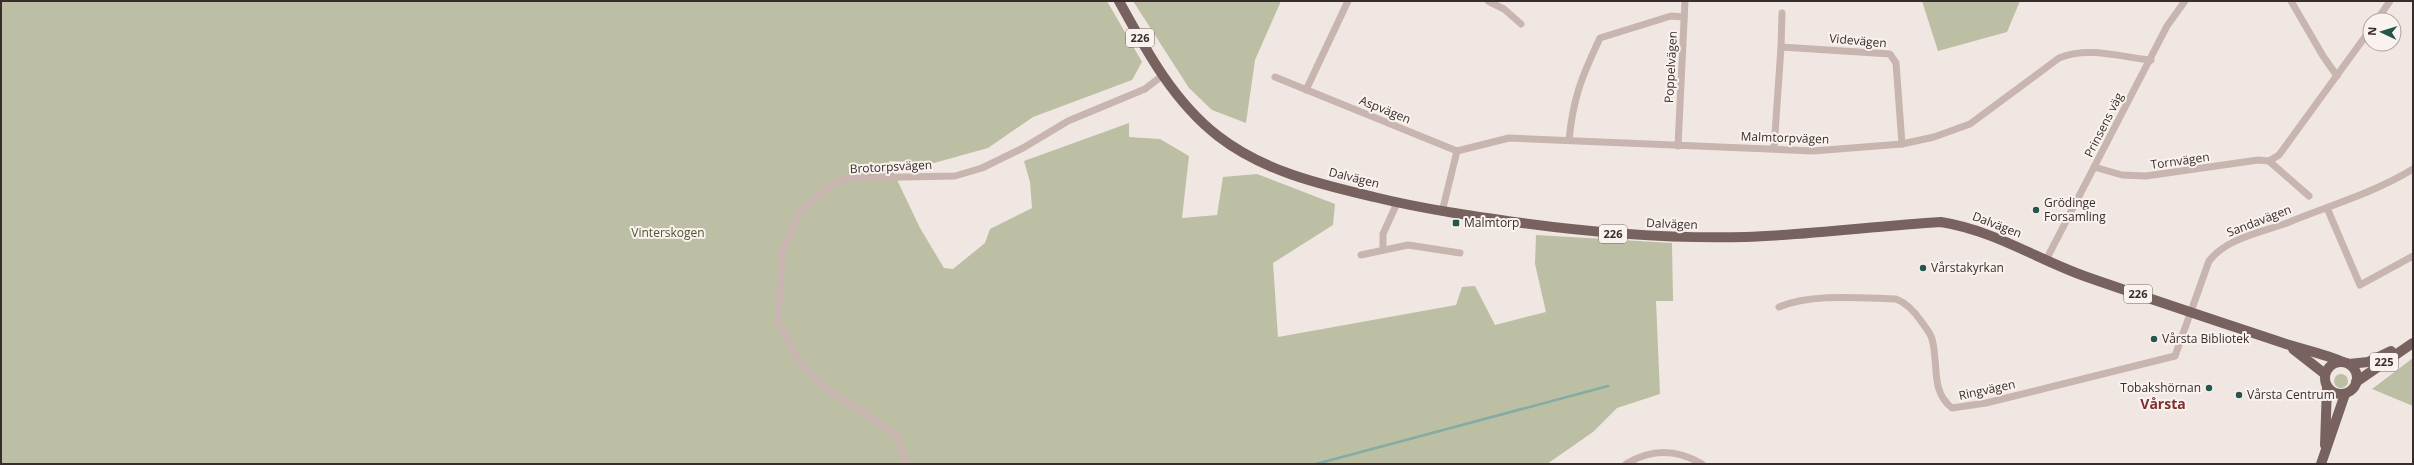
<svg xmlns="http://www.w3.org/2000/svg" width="2414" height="465" font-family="'Open Sans',sans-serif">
<rect width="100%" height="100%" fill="#f1e7e2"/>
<g fill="#bcbfa3">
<path d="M1 1H1107L1142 62 1132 80 1033 117 988 148 934 163 889 161 890 165 920 228 944 268 953 269 985 243 990 229 1032 208 1030 182 1024 161 1129 123V137L1160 139 1189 156 1182 218 1217 215 1223 177 1257 174 1335 204 1333 225 1273 263 1278 337 1456 305 1462 287 1475 286 1495 325 1546 312 1535 264 1536 235 1672 243 1673 301H1656L1660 394 1617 408 1593 432 1547 464H1Z"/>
<path d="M1133 1H1281L1255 60 1246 123 1212 110 1189 88Z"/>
<path d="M1922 1H2020L2007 32 1938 51Z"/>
<path d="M2413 358V406L2372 389Z"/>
<circle cx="2341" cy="381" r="7"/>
</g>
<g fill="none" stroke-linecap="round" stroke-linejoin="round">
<path stroke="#84aba4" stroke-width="2.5" d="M1316 464 1608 386"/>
<g stroke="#c8b5af" stroke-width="7">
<path d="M1488 1 1504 9 1521 24"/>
<path d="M2291 1 2323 56 2337 76"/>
<path d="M1782 13 1781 47 1890 54 1896 63 1902 144"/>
<path d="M2377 20 2390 1"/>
<path d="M1275 77 1457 151"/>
<path d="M1306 90 1348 1"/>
<path d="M1569 140C1573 98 1582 76 1600 38L1671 16 1684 17"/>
<path d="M1678 146 1685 1"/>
<path d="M1774 148 1781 47"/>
<path d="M2269 161 2309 196"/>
<path d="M2094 167 2122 175 2146 176 2258 160 2269 161 2279 155 2370 30"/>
<path d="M2327 208 2360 285 2413 256"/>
<path d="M1442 212 1457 151 1509 138 1813 151 1902 144 1934 137 1970 124 2059 58C2088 46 2120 57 2151 60"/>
<path d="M1383 250V234L1397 203"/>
<path d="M1361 255 1408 245 1460 253"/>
<path d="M2046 260 2167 26 2185 1"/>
<path d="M1779 307C1812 293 1860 298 1896 299 1907 303 1914 311 1921 321 1925 327 1930 332 1932 339 1939 364 1930 391 1952 408L1986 403 2175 356 2209 261C2227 238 2260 233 2287 223 2328 206 2374 193 2413 169"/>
<path d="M906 464 897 435 826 389 800 363 778 322 782 252 800 211 835 182 855 178 955 176 982 168 1023 148 1068 121 1145 89 1163 75"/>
<path d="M1626 464C1652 448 1677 449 1702 464"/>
</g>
<g stroke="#78625f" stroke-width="10">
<path d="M1119 1C1146 50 1173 101 1218 136 1263 171 1319 184 1374 197 1423 209 1472 216 1522 223 1596 233 1670 239 1745 237 1810 235 1875 226 1941 222 1996 231 2036 259 2087 277 2153 300 2220 322 2286 344 2305 350 2325 354 2343 362"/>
<path d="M2293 349 2325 374"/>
<circle cx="2341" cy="378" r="16"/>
<path d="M2349 364 2368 362 2391 351"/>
<path d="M2356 382 2413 343"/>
<path d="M2325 445 2327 387"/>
<path d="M2321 464 2345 394"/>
</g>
</g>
<g fill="#26554d" stroke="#f9f2ee" stroke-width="1.5">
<circle cx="2036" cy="210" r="4"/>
<rect x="1452" y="219" width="8" height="8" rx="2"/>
<circle cx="1923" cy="268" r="4"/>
<circle cx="2154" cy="339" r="4"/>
<circle cx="2209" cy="388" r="4"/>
<circle cx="2239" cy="395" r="4"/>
</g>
<g text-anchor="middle" stroke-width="4" stroke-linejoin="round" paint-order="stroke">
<g fill="#f9f2ee" stroke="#726866" stroke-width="1">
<rect x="1126" y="29" width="28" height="18" rx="3"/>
<rect x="1599" y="225" width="28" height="18" rx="3"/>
<rect x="2124" y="285" width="28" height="18" rx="3"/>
<rect x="2370" y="353" width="28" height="18" rx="3"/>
</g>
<g font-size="11" font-weight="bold" fill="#382d2c">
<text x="1140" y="42">226</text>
<text x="1613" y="238">226</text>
<text x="2138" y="298">226</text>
<text x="2384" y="366">225</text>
</g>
<g font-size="12" fill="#382d2c" stroke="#f9f2ee">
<text transform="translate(1858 41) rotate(5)" y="4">Videvägen</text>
<text transform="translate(1671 67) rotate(-87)" y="4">Poppelvägen</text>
<text transform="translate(1385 110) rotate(22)" y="4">Aspvägen</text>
<text transform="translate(2104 125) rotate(-63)" y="4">Prinsens väg</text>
<text transform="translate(1785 138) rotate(2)" y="4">Malmtorpvägen</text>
<text transform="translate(2180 161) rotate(-8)" y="4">Tornvägen</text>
<text transform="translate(891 167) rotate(-3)" y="4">Brotorpsvägen</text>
<text transform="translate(1354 178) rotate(14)" y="4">Dalvägen</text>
<text transform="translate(2259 221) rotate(-21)" y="4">Sandavägen</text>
<text transform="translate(1672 224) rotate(2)" y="4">Dalvägen</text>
<text transform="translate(1997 225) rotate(21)" y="4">Dalvägen</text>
<text transform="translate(1987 390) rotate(-12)" y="4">Ringvägen</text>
</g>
<g font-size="12" fill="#382d2c" stroke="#f9f2ee" text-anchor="start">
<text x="2044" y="207">Grödinge<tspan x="2044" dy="14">Forsamling</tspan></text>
<text x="1464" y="227">Malmtorp</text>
<text x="1931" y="272">Vårstakyrkan</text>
<text x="2162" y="343">Vårsta Bibliotek</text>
<text x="2201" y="392" text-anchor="end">Tobakshörnan</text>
<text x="2247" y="399">Vårsta Centrum</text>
</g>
<g font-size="12" fill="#4f5433" stroke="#f9f2ee">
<text x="668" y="237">Vinterskogen</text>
</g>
<g font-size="14" font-weight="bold" fill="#7e2f2e" stroke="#f9f2ee">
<text x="2163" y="409">Vårsta</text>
</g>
</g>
<rect width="2414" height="465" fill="none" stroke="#382d2c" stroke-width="4"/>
<g transform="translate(2382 32) rotate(274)"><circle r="19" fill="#f9f2ee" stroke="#aca3a0"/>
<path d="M0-3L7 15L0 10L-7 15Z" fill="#26554d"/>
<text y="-6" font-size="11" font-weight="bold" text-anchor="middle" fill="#382d2c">N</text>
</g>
</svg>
